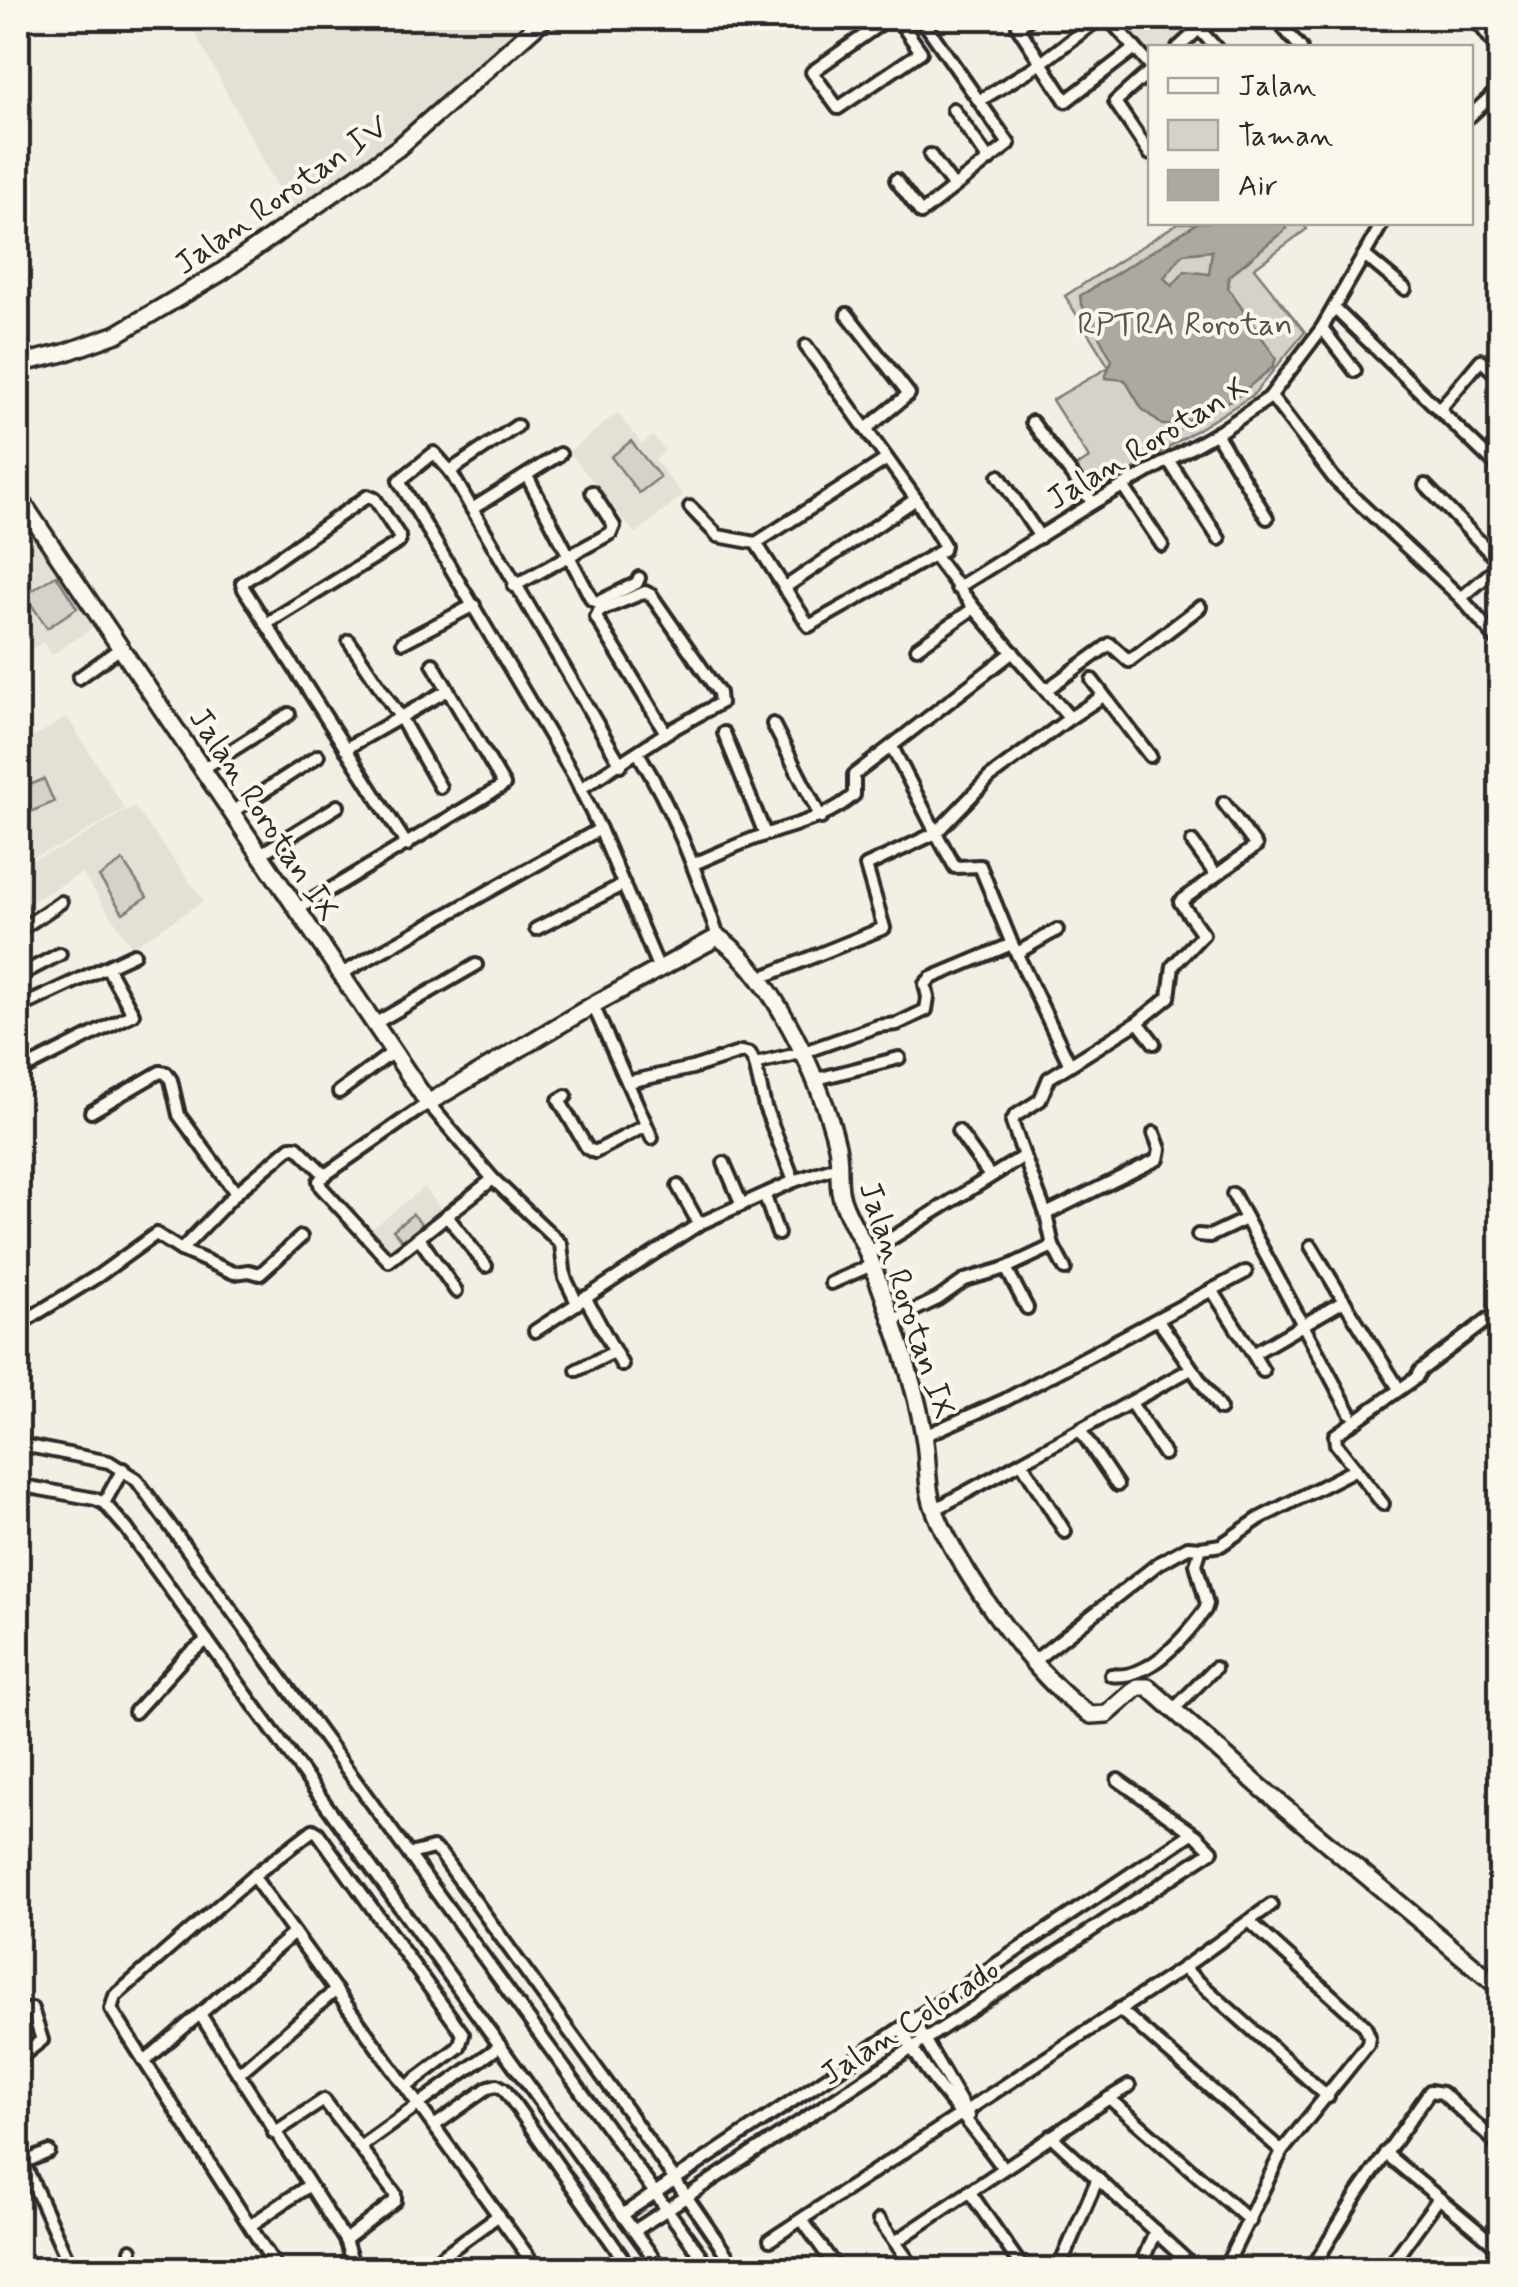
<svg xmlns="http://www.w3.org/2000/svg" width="1518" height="2287" font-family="Mynerve,sans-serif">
<rect width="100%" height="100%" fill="#f3efe4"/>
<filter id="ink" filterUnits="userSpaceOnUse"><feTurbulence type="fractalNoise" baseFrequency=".01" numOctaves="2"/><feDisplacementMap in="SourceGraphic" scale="20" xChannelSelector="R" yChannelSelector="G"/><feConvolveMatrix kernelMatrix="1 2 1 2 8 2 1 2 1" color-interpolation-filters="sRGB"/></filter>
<g filter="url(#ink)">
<g fill="#e4e0d6">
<path d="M187 18H551L409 144 299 227Z"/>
<path d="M1114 18H1204L1169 47 1150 48V57Z"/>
<path d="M617 413 642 444 653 436 665 451 655 460 683 495 635 534 569 452Z"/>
<path d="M35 534 95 626 52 655 43 642 29 651 18 634V545Z"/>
<path d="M67 717 125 809 62 846 18 862V747Z"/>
<path d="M134 806 204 901 132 947 82 873 18 910V865L65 847Z"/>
<path d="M424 1187 451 1221 394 1267 367 1233Z"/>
</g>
<g fill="#d5d2c9" stroke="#807e7a" stroke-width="2.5">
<path d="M1302 222 1307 229 1254 268 1305 332 1253 395 1087 498 1067 472 1089 458 1052 400 1109 367 1065 296 1178 223Z"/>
<path d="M631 441 660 477 639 493 611 457Z"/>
<path d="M56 575 77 608 47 628 25 595Z"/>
<path d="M44 779 54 802 18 817V790Z"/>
<path d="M123 861 147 897 123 913 99 877Z"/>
<path d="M413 1214 426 1229 406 1245 393 1230Z"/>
</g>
<path fill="#aca9a2" stroke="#787772" stroke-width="2.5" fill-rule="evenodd" d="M1199 222 1285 223 1286 229 1229 276 1228 288 1276 358 1273 367 1234 399 1193 415 1183 428 1176 430 1171 425H1162L1142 409 1125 380 1105 378 1112 360 1081 303 1080 296ZM1212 251 1209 274 1185 271 1172 286 1164 278 1183 254Z"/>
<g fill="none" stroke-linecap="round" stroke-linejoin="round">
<defs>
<g id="street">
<path d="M889 18 812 72 838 108 921 52 897 18"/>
<path d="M1030 18 1018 27 1066 101 1135 48"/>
<path d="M1108 18 1150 65"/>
<path d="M1275 18 1301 48"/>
<path d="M1475 18 1500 52"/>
<path d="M1199 29 1216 48"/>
<path d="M1178 48 1211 18"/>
<path d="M1150 71 1115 102 1150 154"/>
<path d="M979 101 1041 63 1100 18"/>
<path d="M953 109 989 160"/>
<path d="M1470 116 1500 88"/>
<path d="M930 155 954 187"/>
<path d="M896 180 921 213 1009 144 921 18"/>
<path d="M1364 255 1405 289"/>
<path d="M1334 308 1500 469"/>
<path d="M847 314 909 394 866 429"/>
<path d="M1322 328 1355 371"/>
<path d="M1271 396 1336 481 1461 598"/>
<path d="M1439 410 1481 360 1500 378"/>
<path d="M1032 422 1093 503"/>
<path d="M1216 433 1267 518"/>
<path d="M1169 461 1219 539"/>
<path d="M450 471 517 426"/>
<path d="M527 476 592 600 598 602 637 583 639 578"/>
<path d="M999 476 1040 537"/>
<path d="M1425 485 1500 563"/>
<path d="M1123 486 1162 545"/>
<path d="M690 507 718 536 756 543 809 626 943 550 944 545 916 499 806 346"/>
<path d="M472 509 560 454"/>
<path d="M756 543 887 459"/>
<path d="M934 555 974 608 1070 718 990 777 936 833 955 867 980 866 1012 944 1069 1063"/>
<path d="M1500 565 1461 598 1500 643"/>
<path d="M514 586 611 533 614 526 592 492"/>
<path d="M784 588 916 499"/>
<path d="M957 588 1093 503 1222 430 1269 398 1322 328 1383 222"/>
<path d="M266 624 399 542V536L375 499 368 496 242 583 244 589 407 845"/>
<path d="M349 641 400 717 440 787"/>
<path d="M403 642 474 605"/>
<path d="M917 648 974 608"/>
<path d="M433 664 448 690"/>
<path d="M79 678 119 649"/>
<path d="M1092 680 1150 756"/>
<path d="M1046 690 1110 644 1129 661 1200 607"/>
<path d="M1070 718 1103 696"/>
<path d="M773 724 821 818"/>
<path d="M724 733 765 834"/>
<path d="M638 753C674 811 697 873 718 937"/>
<path d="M621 765 450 471 434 453 399 481 575 778 600 829 659 969"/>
<path d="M204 768 289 714"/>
<path d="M580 789 666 733 720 703 719 693 651 595 645 592 599 611 596 617 666 733"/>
<path d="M232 812 318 756"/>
<path d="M1192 842 1216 875"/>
<path d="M259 855 338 806"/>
<path d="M694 864C718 854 742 842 767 834 799 823 827 818 854 795V775L1013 652"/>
<path d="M296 910 504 785 448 690 345 749"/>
<path d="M536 929 624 884"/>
<path d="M18 931 61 902"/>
<path d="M1017 953 1057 930"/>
<path d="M341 974 600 829"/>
<path d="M18 976 60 954"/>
<path d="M760 978 884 928 866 866 936 833 892 747"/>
<path d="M593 1005 652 1138"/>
<path d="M18 1008 134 954"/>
<path d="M1138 1022 1154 1043"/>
<path d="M374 1024 476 965"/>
<path d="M755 1064 765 1107 794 1181"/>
<path d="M18 1072 133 1014 107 967"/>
<path d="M813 1080 899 1058"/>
<path d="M628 1082 692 1068 742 1052 750 1054 755 1064 801 1053 878 1026 897 1024 926 1010 928 997 925 984 931 978 1012 944"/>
<path d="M339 1092 393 1052"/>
<path d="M566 1096 559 1100 587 1148 595 1152 645 1126"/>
<path d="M91 1112 160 1072 166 1073 171 1080 179 1115 236 1193"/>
<path d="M958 1131 990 1176"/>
<path d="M724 1163 742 1205"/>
<path d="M325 1175 319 1181 321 1187 389 1261 493 1179"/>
<path d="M678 1186 699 1224"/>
<path d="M1233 1194 1350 1413"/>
<path d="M765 1196 778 1234"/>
<path d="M1046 1214 1158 1159 1160 1149 1154 1133"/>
<path d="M447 1216 486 1266"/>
<path d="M1198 1235 1210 1236 1246 1219"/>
<path d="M419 1238 456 1291"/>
<path d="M1053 1246 1065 1269"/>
<path d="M1311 1246 1344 1301"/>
<path d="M181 1250 234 1273 249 1271 260 1274 301 1237"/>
<path d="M868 1253 1024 1156 1012 1122 1015 1116 1040 1100 1049 1078 1138 1022 1169 997 1173 966 1203 934 1180 902 1256 846 1224 803"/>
<path d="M1006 1268 1027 1308"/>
<path d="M831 1283 872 1265"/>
<path d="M1212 1290 1246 1272"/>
<path d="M585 1297 622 1365"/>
<path d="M1158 1320 1220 1409"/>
<path d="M892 1321 938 1299 965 1280 1006 1268 1053 1246 1046 1214 1024 1156"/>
<path d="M18 1325 98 1276 156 1234 181 1250 236 1193 291 1147H297L325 1175 428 1103 493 1179 561 1244 565 1278 577 1303"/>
<path d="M535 1331 699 1224 794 1181 839 1166"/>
<path d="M1253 1354 1263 1371"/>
<path d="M577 1370 614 1352"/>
<path d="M1131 1403 1164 1454"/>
<path d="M1080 1430 1117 1485"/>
<path d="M924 1436 1005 1400 1212 1290 1253 1354 1344 1301 1396 1384"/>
<path d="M18 1444 109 1462 136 1479 711 2270"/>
<path d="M1022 1463 1065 1532"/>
<path d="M18 1485 95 1499 104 1503 126 1528 662 2270"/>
<path d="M104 1503 123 1469"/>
<path d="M1383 1504 1336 1444 1335 1435 1416 1378 1420 1371 1500 1310"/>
<path d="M934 1510 1191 1369"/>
<path d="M1034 1661 1159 1563 1188 1547 1201 1548"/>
<path d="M1111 1675C1148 1681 1185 1637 1205 1610L1207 1604 1196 1564 1201 1548 1221 1545 1260 1518 1356 1469"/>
<path d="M1174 1709 1215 1668"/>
<path d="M135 1712 184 1658 207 1640"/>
<path d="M410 1854 433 1848 440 1853 628 2112 737 2270"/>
<path d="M253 1876 538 2270"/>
<path d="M1183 1968 1328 2097"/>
<path d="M1119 2009 1282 2151"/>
<path d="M18 2014 32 2009 42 2040 18 2059"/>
<path d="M200 2014 345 2240 355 2270"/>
<path d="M914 2022 969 2116"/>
<path d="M902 2030C928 2081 970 2121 1003 2168"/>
<path d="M145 2061 294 1933"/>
<path d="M238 2074 336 1990"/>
<path d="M1109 2098 1129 2086"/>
<path d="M434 2126 489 2087 497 2085 504 2089 631 2270"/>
<path d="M274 2133 324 2100 395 2194V2201L345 2240"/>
<path d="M1051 2136 1197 2270"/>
<path d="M361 2146 500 2046"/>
<path d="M18 2150 72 2270"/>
<path d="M1385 2153 1500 2249"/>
<path d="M25 2162 49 2152"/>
<path d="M969 2191 1024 2270"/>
<path d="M622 2215 1192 1833"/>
<path d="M802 2220 838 2270"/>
<path d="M879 2220 895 2242"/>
<path d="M251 2225 308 2186"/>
<path d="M634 2231 1212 1851 1197 1836 1118 1780"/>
<path d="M770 2240 1183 1968 1271 1905"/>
<path d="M1397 2256 1413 2270"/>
<path d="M125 2270 131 2264V2250"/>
<path d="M278 2270 111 2009 115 1996 253 1876 313 1830 318 1833 463 2034 459 2047 406 2087"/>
<path d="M423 2270 499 2215"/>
<path d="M915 2270 895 2242 1109 2098 1250 2221"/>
<path d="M1058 2270 1098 2178"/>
<path d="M1139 2270 1155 2231"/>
<path d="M1224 2270 1282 2151 1368 2044 1369 2036 1365 2026 1249 1921"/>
<path d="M1311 2270 1357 2195 1430 2091 1442 2093 1500 2146"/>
<path d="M1387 2270 1439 2198"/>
</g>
<g id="secondary">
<path d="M18 364 64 353 117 334 220 273 398 148 545 18"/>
<path d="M18 496 428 1103 593 1005 718 937C773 974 822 1082 837 1146 840 1161 838 1176 840 1191 844 1213 860 1233 868 1254 877 1277 886 1302 894 1326 906 1361 918 1398 924 1436 929 1461 925 1487 935 1511 956 1566 1040 1686 1091 1715L1107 1714 1138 1687H1148L1258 1785 1500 1988"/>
</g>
</defs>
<use href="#street" stroke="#2b2b2b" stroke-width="18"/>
<use href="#secondary" stroke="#2b2b2b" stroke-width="22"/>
<use href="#street" stroke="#fbf7ec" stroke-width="10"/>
<use href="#secondary" stroke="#fbf7ec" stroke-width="15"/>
</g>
</g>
<g text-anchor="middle" stroke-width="8" stroke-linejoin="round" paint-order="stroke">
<g font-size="32" fill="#2b2b2b" stroke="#fbf7ec">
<text transform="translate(281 194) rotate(-35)" y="11">Jalan Rorotan IV</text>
<text transform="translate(1147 442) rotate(-31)" y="11">Jalan Rorotan X</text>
<text transform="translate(265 814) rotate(57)" y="11">Jalan Rorotan IX</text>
<text transform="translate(908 1300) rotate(72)" y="11">Jalan Rorotan IX</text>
<text transform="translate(909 2021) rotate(-33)" y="11">Jalan Colorado</text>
</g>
<g font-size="32" fill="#565552" stroke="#fbf7ec">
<text x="1185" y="334">RPTRA Rorotan</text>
</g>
</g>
<rect width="1518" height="2287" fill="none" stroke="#fbf7ec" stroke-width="60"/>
<rect x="30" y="30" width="1458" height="2227" fill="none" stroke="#2b2b2b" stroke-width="4" filter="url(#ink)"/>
<rect x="1148" y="45" width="325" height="180" fill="#fbf7ec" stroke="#a8a59f" stroke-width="2.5"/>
<rect x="1168" y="78" width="50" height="15" fill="#fbf7ec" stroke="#a8a59f" stroke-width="2.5"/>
<text x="1238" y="95" font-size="30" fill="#2b2b2b">Jalan</text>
<rect x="1168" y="120" width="50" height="30" fill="#d5d2c9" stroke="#a8a59f" stroke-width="2.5"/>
<text x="1238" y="145" font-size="30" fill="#2b2b2b">Taman</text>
<rect x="1168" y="170" width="50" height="30" fill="#aca9a2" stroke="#a8a59f" stroke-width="2.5"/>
<text x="1238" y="195" font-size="30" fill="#2b2b2b">Air</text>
</svg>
